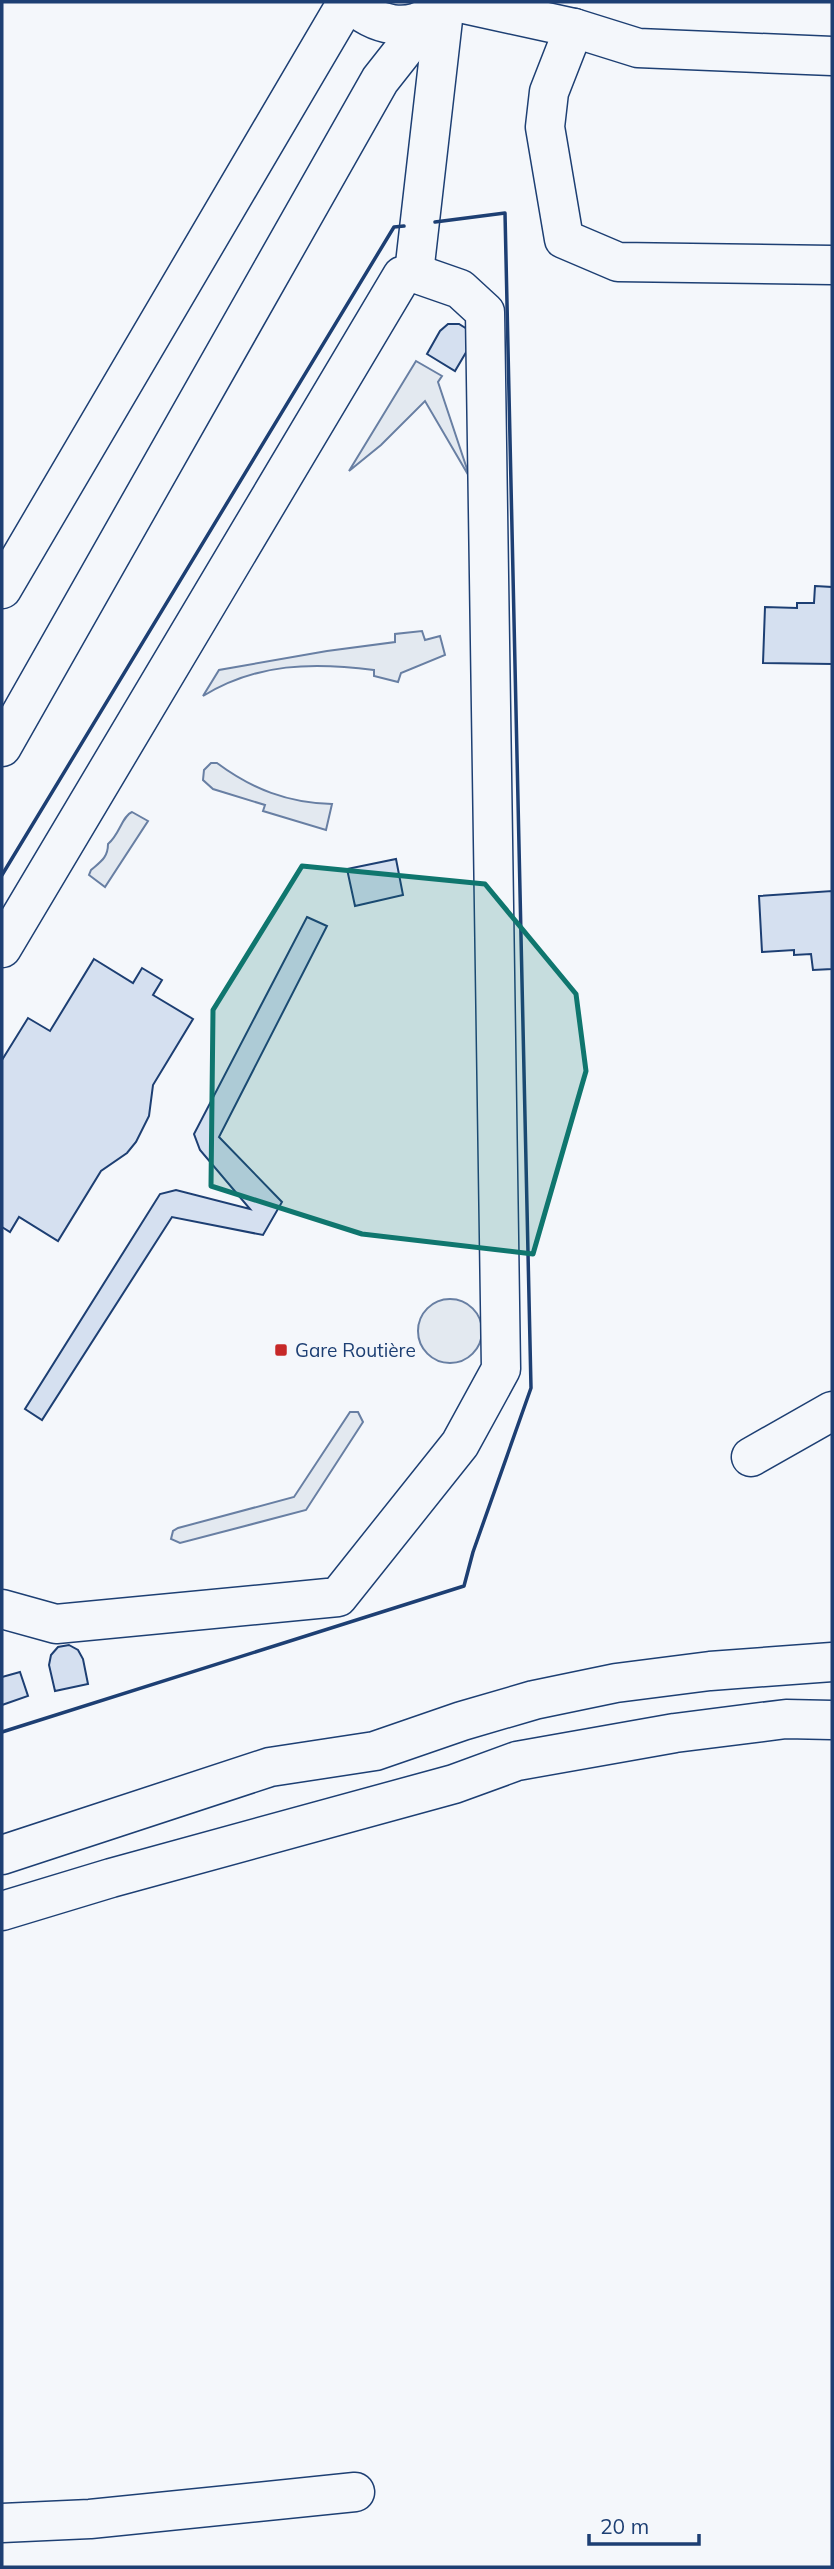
<svg xmlns="http://www.w3.org/2000/svg" width="834" height="2569" font-family="Mulish,sans-serif">
<rect width="100%" height="100%" fill="#f4f7fb"/>
<g fill="#e3e9f0" stroke="#687fa3" stroke-width="2">
<path d="M416 361 442 376 438 382 470 478 425 401 381 445 349 471Z"/>
<path d="M422 631 425 640 440 636 445 655 401 673 398 682 374 676V670C313 662 257 663 203 696L219 670 327 651 395 642V634Z"/>
<path d="M211 763H217C252 789 288 803 332 804L326 830 263 811 265 805 213 789 203 780 204 770Z"/>
<path d="M132 812 148 821 105 887 89 875 91 870C100 862 108 858 108 844 120 834 122 816 132 812Z"/>
<circle cx="450" cy="1331" r="32"/>
<path d="M350 1412H358L363 1422 306 1510 180 1543 171 1539 173 1531 178 1528 294 1497Z"/>
</g>
<g fill="#d5e0f0" stroke="#1d3f73" stroke-width="2">
<path d="M448 324H459L467 329 468 349 455 371 427 354 440 331Z"/>
<path d="M815 586 832 587V664L763 663 765 607 797 608V603H814Z"/>
<path d="M396 859 403 895 355 906 347 869Z"/>
<path d="M832 891V969L813 970 811 954 794 955V950L762 952 759 896Z"/>
<path d="M307 917 327 926 219 1137 282 1202 263 1235 172 1217 42 1420 25 1409 160 1194 176 1190 250 1209 200 1150 194 1134Z"/>
<path d="M94 959 133 983 142 968 162 980 153 995 193 1019 153 1085 149 1116 136 1142 127 1153 101 1171 58 1241 19 1217 10 1232 2 1227V1060L28 1018 50 1031Z"/>
<path d="M69 1645 78 1650 83 1659 88 1684 55 1691 49 1665 51 1655 58 1647Z"/>
<path d="M20 1672 28 1696 2 1705V1677Z"/>
</g>
<g fill="none" stroke-linecap="round" stroke-linejoin="round">
<defs>
<g id="minor">
<path d="M350 2C373 25 412 36 437 9"/>
<path d="M455 2 574 28 638 48 832 56"/>
<path d="M574 28 549 92 545 127 564 239 618 262 832 265"/>
<path d="M414 273 445 2"/>
<path d="M2 589 347 2"/>
<path d="M2 747 380 80 432 14"/>
<path d="M2 948 402 276 414 273 460 289 485 312 501 1369 460 1444 338 1597 56 1624 2 1609"/>
<path d="M751 1457 832 1411"/>
<path d="M2 2523 90 2519 355 2492"/>
</g>
<g id="highway">
<path d="M2 1855 270 1767 375 1751 462 1721 534 1700 616 1683 710 1671 832 1662"/>
<path d="M2 1911 111 1878 454 1784 517 1761 675 1733 786 1719 832 1720"/>
</g>
</defs>
<use href="#minor" stroke="#1d3f73" stroke-width="41"/>
<use href="#highway" stroke="#1d3f73" stroke-width="41"/>
<use href="#minor" stroke="#f4f7fb" stroke-width="38"/>
<use href="#highway" stroke="#f4f7fb" stroke-width="38"/>
<g stroke="#1d3f73" stroke-width="3.5">
<path d="M2 875 394 227 404 226"/>
<path d="M2 1732 464 1586 473 1552 531 1388 505 213 435 222"/>
</g>
</g>
<path fill="#0f766e" fill-opacity="0.2" stroke="#0f766e" stroke-width="5" stroke-linejoin="round" d="M302 866 485 884 576 994 586 1071 533 1254 362 1234 211 1186 213 1010Z"/>
<rect fill="#c62828" stroke="#f4f7fb" stroke-width="2.5" x="274" y="1343" width="14" height="14" rx="3.5"/>
<g text-anchor="middle" stroke-width="5" stroke-linejoin="round" paint-order="stroke">
<g font-size="19" fill="#1d3f73" stroke="#f4f7fb" text-anchor="start">
<text x="295" y="1357">Gare Routière</text>
</g>
</g>
<rect width="834" height="2569" fill="none" stroke="#1d3f73" stroke-width="7"/>
<path d="M589 2534v10h110v-10" fill="none" stroke="#1d3f73" stroke-width="3.5"/>
<text x="600" y="2534" font-size="21" fill="#1d3f73" stroke="#f4f7fb" stroke-width="5" paint-order="stroke">20 m</text>
</svg>
